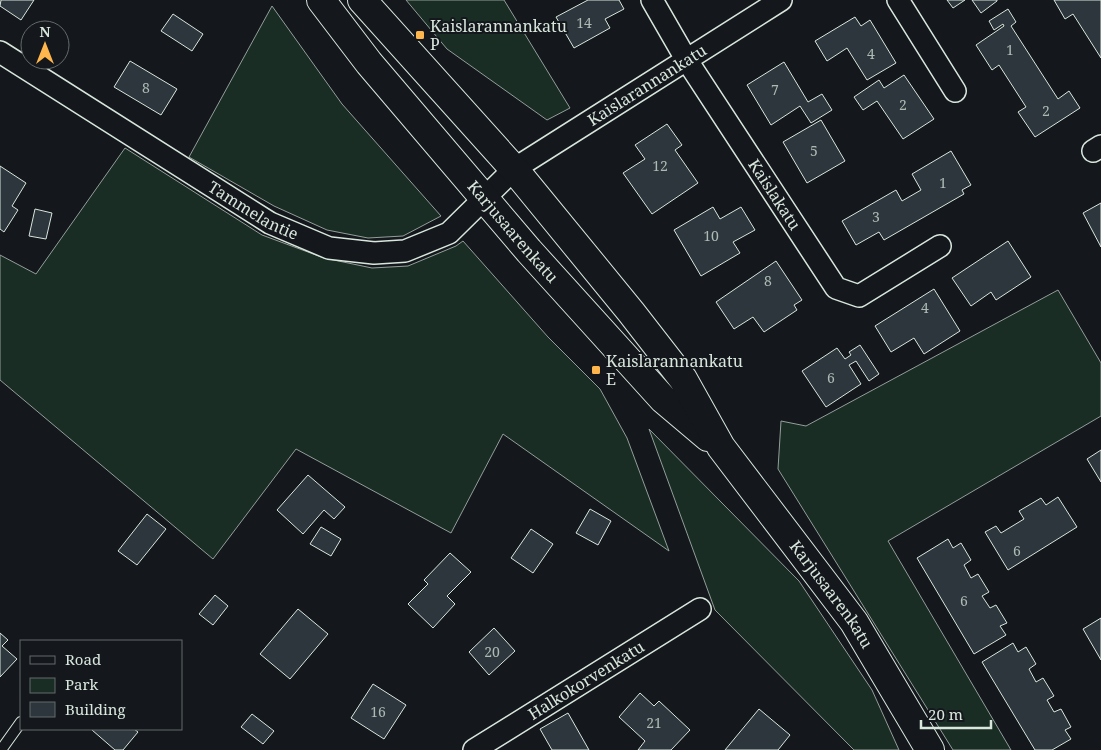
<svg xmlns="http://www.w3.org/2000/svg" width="1101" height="750" font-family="'Noto Serif',serif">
<rect width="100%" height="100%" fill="#14181c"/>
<g fill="#1a2d24" stroke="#939e99">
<path d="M406 0H504L570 108 547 120 447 49Z"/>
<path d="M272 6 342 104 441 216 403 236 368 238 327 230 274 206 189 157Z"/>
<path d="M125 148 262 235 324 258 372 268 408 266 456 246 463 241 548 337 600 389 627 438 669 551 503 434 451 533 296 449 213 559 0 380V255L36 274Z"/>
<path d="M1058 290 1101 363V416L888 541 1011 750H953L778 469 781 421 806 426Z"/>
<path d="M649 429 799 581 872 690 899 750H854L715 610Z"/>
</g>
<g fill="#2c363c" stroke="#d8e6dc">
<path d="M1 0H34L21 20 0 6Z"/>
<path d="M588 0H619L624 9 605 19 610 28 574 48 556 17Z"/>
<path d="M947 0H965L953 8Z"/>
<path d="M972 0H997V1L981 13Z"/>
<path d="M1054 0H1101V58L1073 14 1065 19Z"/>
<path d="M1008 9 1016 22 1011 26 1058 99 1069 91 1080 108 1035 137 1018 112 1026 107 999 65 992 70 976 45 1004 26 1003 24 994 30 989 21Z"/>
<path d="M173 14 203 34 192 51 161 31Z"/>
<path d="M855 17 861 26 870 20 896 63 867 80 847 48 827 61 815 41Z"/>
<path d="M130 61 177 89 161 115 114 87Z"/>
<path d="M784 62 808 102 822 94 832 110 811 123 800 106 771 125 747 85Z"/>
<path d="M904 75 934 119 903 139 877 101 863 110 854 97 879 80 884 88Z"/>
<path d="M821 120 845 161 807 183 783 142Z"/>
<path d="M667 124 682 145 675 150 698 183 652 214 623 173 645 159 635 145Z"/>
<path d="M951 151 971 185 962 190 964 194 884 240 879 232 856 245 842 221 896 190 902 201 921 190 912 174Z"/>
<path d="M0 166 26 183 12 206 18 210 4 232 0 229Z"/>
<path d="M1101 203V247L1083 213Z"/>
<path d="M713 207 720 219 741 207 755 230 733 242 740 253 701 276 674 230Z"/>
<path d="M35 209 52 213 46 239 29 236Z"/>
<path d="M1008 241 1031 277 996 300 991 292 971 306 952 278Z"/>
<path d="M776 261 802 300 794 305 797 310 764 332 753 317 734 329 716 302Z"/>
<path d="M934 289 960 331 924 354 914 338 891 352 875 326Z"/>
<path d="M860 345 879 374 869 381 856 361 849 365 861 384 826 407 802 371 837 348 845 359 851 355 849 352Z"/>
<path d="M1101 450V482L1087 459Z"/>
<path d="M308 475 345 507 334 519 324 510 303 534 277 510Z"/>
<path d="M1058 497 1077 527 1008 570 985 532 996 526 1001 533 1024 519 1019 511 1041 498 1046 505Z"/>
<path d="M590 509 611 521 598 545 576 533Z"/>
<path d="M147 514 166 529 137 565 118 551Z"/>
<path d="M321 527 341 539 331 556 310 544Z"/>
<path d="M531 529 553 544 533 573 511 558Z"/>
<path d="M948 539 953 548 961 543 971 560 964 565 971 578 978 574 989 592 982 596 990 608 996 605 1007 623 1000 626 1006 635 974 654 917 558Z"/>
<path d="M450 553 471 572 447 596 455 604 433 628 408 604 428 584 424 580Z"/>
<path d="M215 595 228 606 213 625 199 614Z"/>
<path d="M298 609 328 634 290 679 260 654Z"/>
<path d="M1101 618V660L1083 629Z"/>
<path d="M494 628 515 651 489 675 469 652Z"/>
<path d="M0 633 8 640 2 646 17 659 0 677Z"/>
<path d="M1013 643 1018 652 1026 647 1036 664 1029 669 1036 682 1043 678 1054 696 1047 700 1054 712 1061 709 1071 727 1065 730 1071 739 1052 750H1035L982 662Z"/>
<path d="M373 684 406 705 384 739 351 718Z"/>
<path d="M640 693 654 706 659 701 690 730 671 750H638L645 741 619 717Z"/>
<path d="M759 709 790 735 778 750H725Z"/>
<path d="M568 713 589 750H552L540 729Z"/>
<path d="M252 714 274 731 263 744 241 727Z"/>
<path d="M93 729H134L138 732 123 750H115L92 730Z"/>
</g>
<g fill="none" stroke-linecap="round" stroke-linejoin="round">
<defs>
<path id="lane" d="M1 750 21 722"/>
<g id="street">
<path id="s1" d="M652 0 686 59 836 288 859 296 940 246"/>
<path d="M898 0 955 91"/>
<path id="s2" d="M0 52 270 223 329 248 374 253 405 251 449 233 514 169 781 0"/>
<path d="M1093 151 1101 146"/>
<path id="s3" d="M474 750 700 609"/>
</g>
<g id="secondary">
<path id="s4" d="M321 0 369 63 529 251 663 399 708 437"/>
<path id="s5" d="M362 0 514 169 631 312 683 379 721 447 854 622 930 750"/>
</g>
</defs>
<use href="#lane" stroke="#d8e6dc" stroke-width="12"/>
<use href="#street" stroke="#d8e6dc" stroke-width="24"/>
<use href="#secondary" stroke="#d8e6dc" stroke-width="30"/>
<use href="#lane" stroke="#14181c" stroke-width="10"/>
<use href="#street" stroke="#14181c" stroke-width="21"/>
<use href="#secondary" stroke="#14181c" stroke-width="28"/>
</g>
<g fill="#ffb74d" stroke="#14181c" stroke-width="2">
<rect x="415" y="30" width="10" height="10" rx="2.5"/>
<rect x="591" y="365" width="10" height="10" rx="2.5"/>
</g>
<g text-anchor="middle" stroke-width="4" stroke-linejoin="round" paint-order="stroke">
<g font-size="14" fill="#adbab4">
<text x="584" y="28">14</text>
<text x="1010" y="55">1</text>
<text x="871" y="59">4</text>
<text x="146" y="93">8</text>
<text x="775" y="95">7</text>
<text x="903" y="110">2</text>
<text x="1046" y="116">2</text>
<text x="814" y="156">5</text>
<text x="660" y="171">12</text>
<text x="943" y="188">1</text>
<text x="876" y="222">3</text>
<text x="711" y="241">10</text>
<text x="768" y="286">8</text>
<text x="925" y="313">4</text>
<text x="831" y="383">6</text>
<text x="1017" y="556">6</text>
<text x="964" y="606">6</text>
<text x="492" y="657">20</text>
<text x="378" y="717">16</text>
<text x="654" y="728">21</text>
</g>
<g font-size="16" fill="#d8e6dc" stroke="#14181c" text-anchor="start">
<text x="430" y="32">Kaislarannankatu<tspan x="430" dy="18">P</tspan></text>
<text x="606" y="367">Kaislarannankatu<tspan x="606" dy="18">E</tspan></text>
</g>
<g font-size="16" fill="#d8e6dc" stroke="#14181c">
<text dy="6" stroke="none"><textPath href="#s2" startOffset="756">Kaislarannankatu</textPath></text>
<text dy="6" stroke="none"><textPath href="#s1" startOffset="230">Kaislakatu</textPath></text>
<text dy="6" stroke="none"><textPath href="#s2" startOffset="299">Tammelantie</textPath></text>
<text dy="6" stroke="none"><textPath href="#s4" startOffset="301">Karjusaarenkatu</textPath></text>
<text dy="6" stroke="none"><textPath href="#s5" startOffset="759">Karjusaarenkatu</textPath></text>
<text dy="6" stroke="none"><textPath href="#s3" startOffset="132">Halkokorvenkatu</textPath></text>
</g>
</g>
<rect x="20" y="640" width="162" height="90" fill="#14181c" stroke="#626a69"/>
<rect x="30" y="656" width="25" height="8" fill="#14181c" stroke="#626a69"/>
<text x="65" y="665" font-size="15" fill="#d8e6dc">Road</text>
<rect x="30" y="678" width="25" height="15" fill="#1a2d24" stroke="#626a69"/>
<text x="65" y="690" font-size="15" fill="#d8e6dc">Park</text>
<rect x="30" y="702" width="25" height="15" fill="#2c363c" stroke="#626a69"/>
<text x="65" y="715" font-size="15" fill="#d8e6dc">Building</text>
<g transform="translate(45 45)"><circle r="24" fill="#14181c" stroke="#626a69"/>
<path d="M0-4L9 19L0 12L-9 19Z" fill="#ffb74d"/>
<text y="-8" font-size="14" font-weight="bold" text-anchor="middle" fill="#d8e6dc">N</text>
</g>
<path d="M921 720v8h70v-8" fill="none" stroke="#d8e6dc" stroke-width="2.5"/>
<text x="928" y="720" font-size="15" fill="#d8e6dc" stroke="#14181c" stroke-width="4" paint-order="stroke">20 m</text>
</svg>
